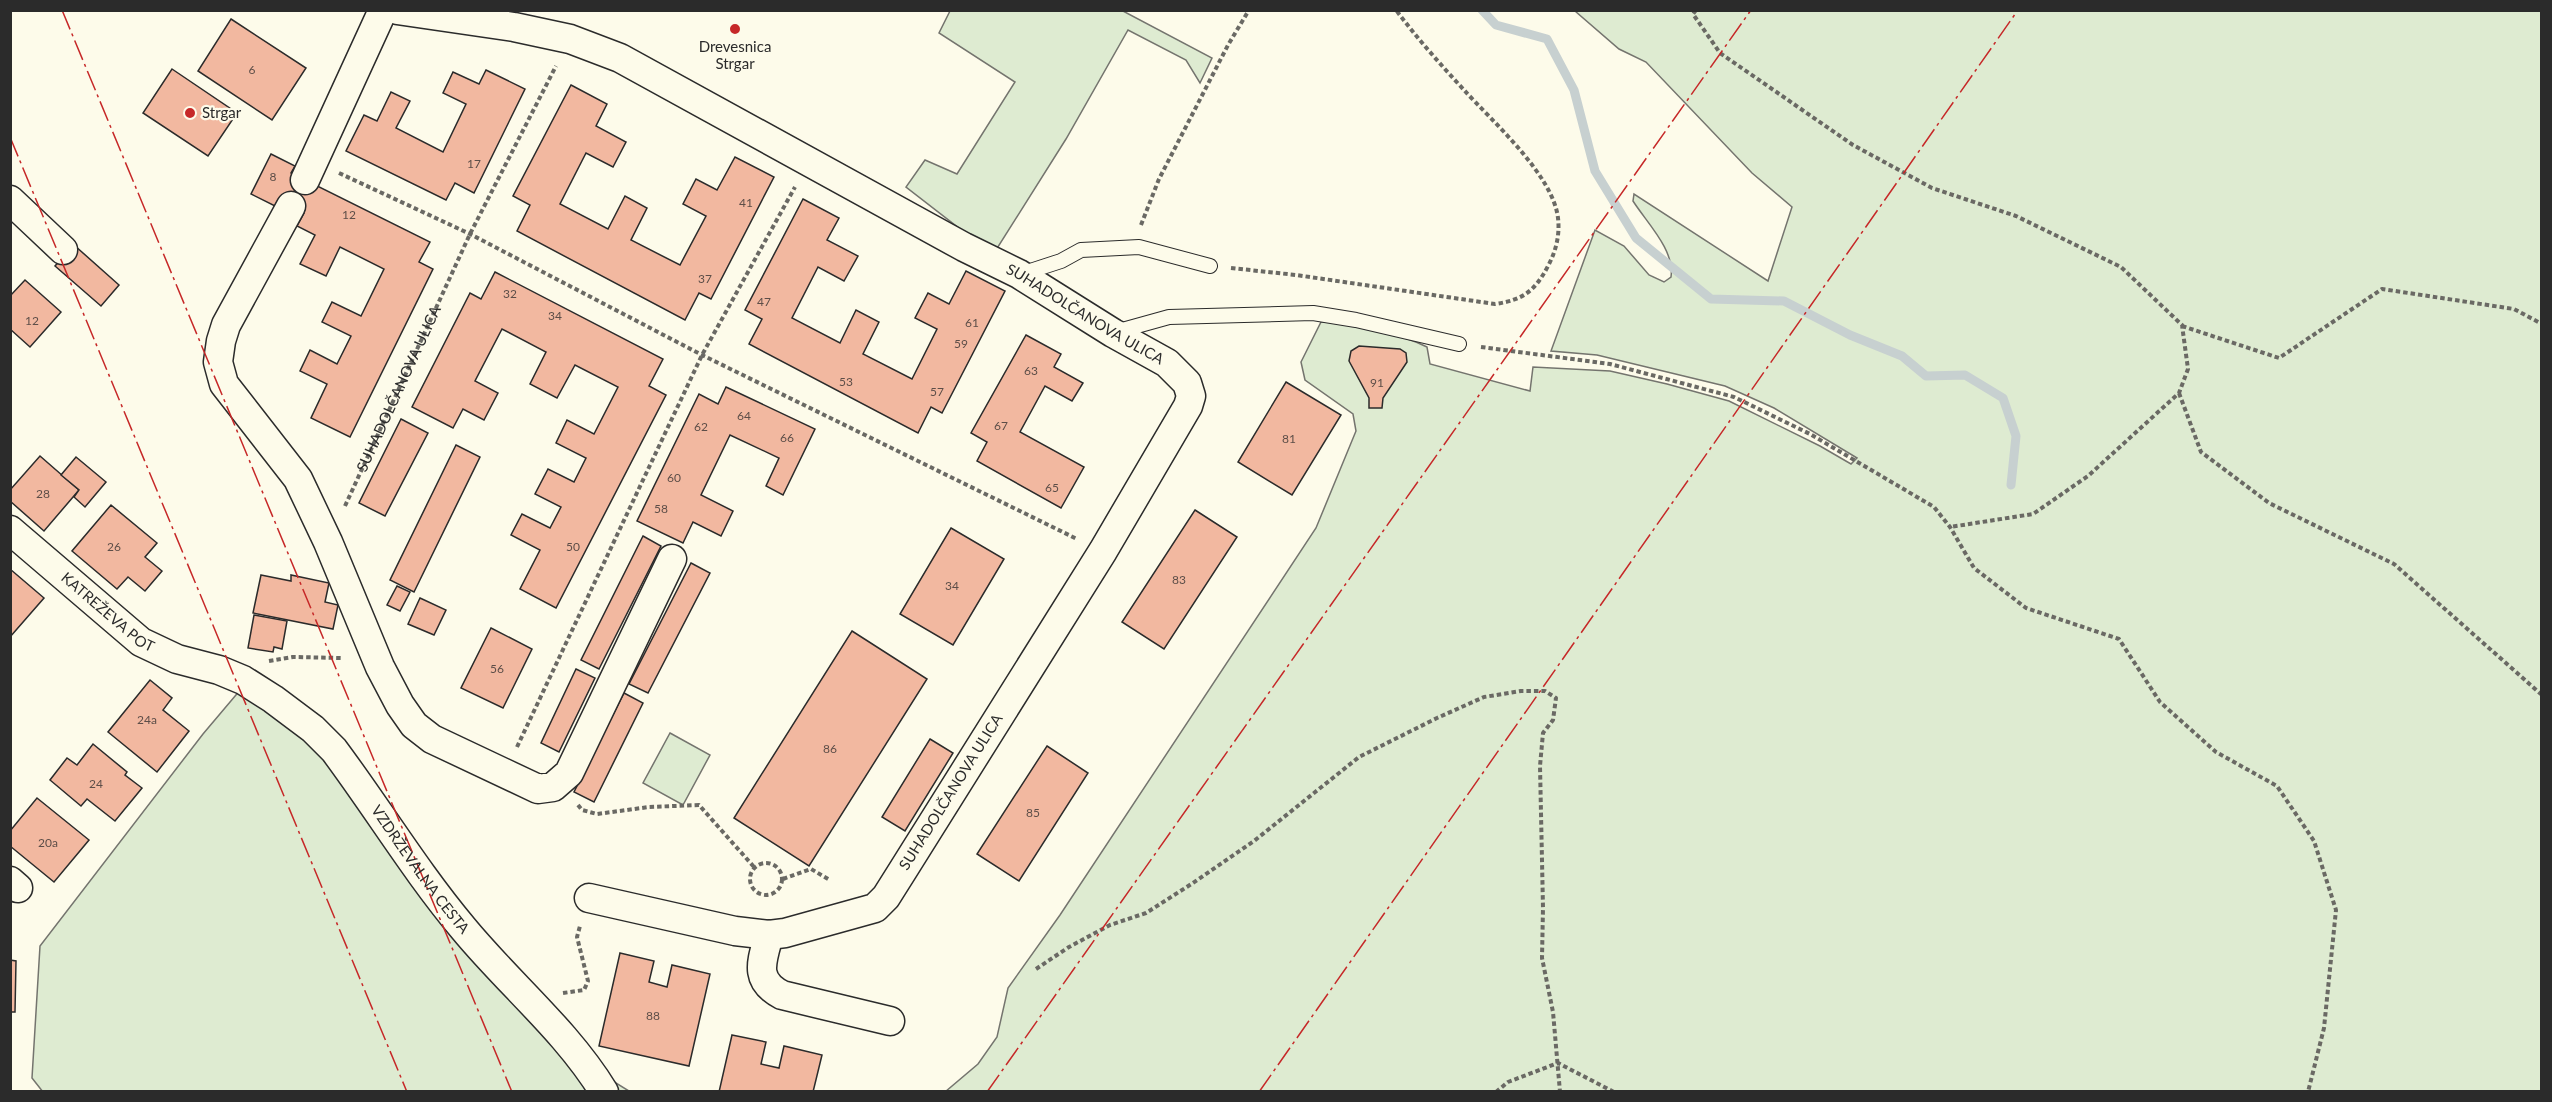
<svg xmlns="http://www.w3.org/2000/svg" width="2552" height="1102" font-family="Lato,sans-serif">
<rect width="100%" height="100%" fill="#fdfbea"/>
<g fill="#deebd1" stroke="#74746e" stroke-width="1.5">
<path d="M950 11H1123L1212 58 1200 83 1186 60 1128 30 1066 139 996 250 968 235 906 187 925 160 957 174 1015 82 939 33Z"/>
<path d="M1575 11H2541V1091L945 1092 978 1064 997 1037 1008 988 1060 915 1316 528 1356 431 1353 414 1305 380 1301 362 1321 322C1347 320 1403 335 1427 347L1430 364 1530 391 1533 367 1610 371 1667 384 1729 401 1820 446 1851 464 1857 458 1774 408 1725 386 1597 355 1551 351 1595 230 1624 246 1649 275 1664 282 1671 277C1675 250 1647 223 1633 201L1634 194 1768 281 1792 207 1752 173 1646 62 1619 49Z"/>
<path d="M241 689 323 748 611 1080 629 1091 43 1092 32 1078 40 946 203 734Z"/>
<path d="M670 733 710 755 683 805 643 783Z"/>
</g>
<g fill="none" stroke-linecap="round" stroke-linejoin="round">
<path stroke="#c7d0d0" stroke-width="9" d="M1482 10 1496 25 1547 39 1574 90 1595 171 1636 238 1711 299 1784 301 1850 335 1902 356 1926 376 1965 375 2003 398 2016 436 2011 485"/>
</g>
<g fill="#f2b8a0" stroke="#2b2b2b" stroke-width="1.5">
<path d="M231 19 306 68 272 120 198 71Z"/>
<path d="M172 69 237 113 208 156 143 113Z"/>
<path d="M486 70 525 89 474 193 455 183 446 200 346 151 364 115 377 121 391 92 410 101 396 128 443 152 466 104 443 93 453 72 479 84Z"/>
<path d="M571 85 607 104 596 126 626 142 613 167 586 153 560 204 608 229 625 196 647 208 631 240 680 265 706 216 683 204 696 179 717 190 735 157 774 177 711 299 699 293 685 320 517 231 530 205 513 196Z"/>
<path d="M271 154 295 166 291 173 430 242 419 262 433 269 350 437 311 418 327 384 300 371 310 350 337 364 351 336 322 322 332 302 361 316 384 269 340 247 326 276 300 264 315 235 297 226 304 213 278 200 275 206 251 194Z"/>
<path d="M803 199 839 218 827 240 858 256 844 281 818 267 792 318 840 343 856 310 879 322 863 354 912 379 937 329 915 318 928 293 949 304 966 271 1005 291 942 413 931 407 918 433 749 344 762 319 745 310Z"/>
<path d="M74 245 119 285 101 306 55 266Z"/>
<path d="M495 272 663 359 649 386 666 395 556 608 520 589 540 550 511 535 522 514 550 528 561 507 535 494 548 469 574 482 586 458 556 443 567 420 594 434 618 387 575 365 557 398 530 384 546 352 502 329 475 381 498 393 484 420 463 409 453 428 412 407 470 293 481 299Z"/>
<path d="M25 280 61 312 30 347 10 329V296Z"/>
<path d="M1026 335 1061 354 1054 367 1083 383 1072 401 1045 386 1020 432 1084 467 1061 508 977 461 987 442 971 433Z"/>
<path d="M1359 346 1400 349 1406 353 1407 362 1383 398 1382 408H1369V398L1349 361 1351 351Z"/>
<path d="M1286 382 1341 415 1292 495 1238 462Z"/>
<path d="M726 387 815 429 783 495 766 486 779 458 730 435 701 495 733 511 721 536 693 522 683 543 637 521 699 394 718 404Z"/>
<path d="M401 419 428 433 385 516 359 503Z"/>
<path d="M456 445 480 457 414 592 390 580Z"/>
<path d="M40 456 79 490 44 531 10 501V490Z"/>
<path d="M76 457 106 482 85 507 74 497 79 490 61 475Z"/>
<path d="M111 505 157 543 145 557 162 571 145 591 128 577 117 589 72 551Z"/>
<path d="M1195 510 1237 537 1164 649 1122 622Z"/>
<path d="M951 528 1004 559 953 645 900 614Z"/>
<path d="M643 536 661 546 599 669 581 660Z"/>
<path d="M691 563 710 573 648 693 629 684Z"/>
<path d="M10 569 44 598 10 637Z"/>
<path d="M261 575 291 581V575L329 583 325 602 338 605 333 629 253 613Z"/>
<path d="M397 586 410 592 400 611 387 605Z"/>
<path d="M420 598 446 610 434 635 408 624Z"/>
<path d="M254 615 287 621 282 649 274 647 273 652 248 648Z"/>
<path d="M491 628 532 649 503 708 461 688Z"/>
<path d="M852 631 927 679 809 866 734 818Z"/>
<path d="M576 669 595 678 559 752 541 743Z"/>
<path d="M150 680 172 698 163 710 189 731 157 772 108 732Z"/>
<path d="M624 693 643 703 594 802 574 792Z"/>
<path d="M930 739 953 753 905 831 882 817Z"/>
<path d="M93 744 127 772 125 775 142 788 115 821 87 799 81 806 50 780 67 758 77 765Z"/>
<path d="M1047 746 1088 773 1019 881 977 854Z"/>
<path d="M37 798 89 840 54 882 10 846V831Z"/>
<path d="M620 953 654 961 649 982 667 987 672 965 710 974 689 1066 599 1046Z"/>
<path d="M10 960 16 961 15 1012H10Z"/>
<path d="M732 1035 766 1042 761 1064 779 1068 784 1046 822 1055 813 1092H719Z"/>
</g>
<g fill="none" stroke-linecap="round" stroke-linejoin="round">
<defs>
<g id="service">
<path d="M1021 274 1061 261 1081 250 1139 247 1210 266"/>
<path d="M1115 332 1169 317 1313 313 1356 320 1459 344"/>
</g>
<g id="minor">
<path id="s2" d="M397 10 514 27 570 39 620 58 964 247 1019 274 1113 333 1167 363 1187 383 1191 396 1188 406 1103 551 903 870 886 897 875 908 785 933 769 935 735 931 589 898"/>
<path d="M305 180 383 10"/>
<path d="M10 200 63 250"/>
<path d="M291 206 226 325 221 341 218 362 224 384 298 479 328 542 380 667 400 705 414 725 432 739 538 789 553 787 569 773 672 559"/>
<path id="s3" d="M10 530 141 642 177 659 219 670 243 680 273 699 313 729 334 750C378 809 416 872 463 928 509 984 566 1030 604 1092"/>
<path d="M10 881 18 888"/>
<path d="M769 935C762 961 753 980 782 995L890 1021"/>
</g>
</defs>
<use href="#service" stroke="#2b2b2b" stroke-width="16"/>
<use href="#minor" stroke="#2b2b2b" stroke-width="31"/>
<g stroke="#6a6964" stroke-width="4" stroke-dasharray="4.5 3" stroke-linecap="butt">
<path d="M1696 10 1693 14 1720 53 1853 145 1932 188 2016 216 2121 267 2182 325 2188 369 2179 393 2088 476 2033 514 1950 527"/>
<path d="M339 173 470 234 702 355 1077 539"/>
<path d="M1141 225 1159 179 1228 45 1249 10"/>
<path d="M1231 268 1296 275 1495 304C1523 300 1535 291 1548 266 1556 251 1560 235 1558 218 1553 175 1493 122 1464 90 1440 64 1417 38 1396 10"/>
<path d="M2182 326 2279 358 2382 289 2514 309 2542 324"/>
<path d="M1481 347 1610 364 1734 397 1810 434 1934 507 1950 527 1974 568 2026 608 2119 639 2160 702 2216 752 2277 786 2314 841 2336 910 2324 1028 2308 1092"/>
<path d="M2179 393 2201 452 2269 503 2394 564 2542 695"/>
<path id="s1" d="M345 506 470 234 556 66"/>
<path d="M269 661 293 657 342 658"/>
<path d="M517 747 702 355 795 187"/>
<path d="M578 805 582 810 597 814 649 807 699 805 754 867"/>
<circle cx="766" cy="879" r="16"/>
<path d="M783 879 811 869 830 880"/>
<path d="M1036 969 1069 947 1110 925 1146 913 1193 883 1254 841 1359 757 1437 718 1484 697 1521 691H1545L1556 698 1553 720 1543 733 1540 766 1543 908 1542 958 1553 1012 1560 1092"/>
<path d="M563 993 584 990 588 981 577 937 580 926"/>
<path d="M1496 1092 1508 1082 1558 1063 1614 1092"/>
</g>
<use href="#service" stroke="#fdfbea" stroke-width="14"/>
<use href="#minor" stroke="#fdfbea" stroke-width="28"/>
<g stroke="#c62828" stroke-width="1.5" stroke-dasharray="21 4.5 3 4.5" stroke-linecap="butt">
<path d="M62 10 512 1092"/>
<path d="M10 137 407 1092"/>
<path d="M987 1092 1751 10"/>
<path d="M1259 1092 2018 10"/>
</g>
</g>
<g fill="#c62828" stroke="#fdfbea" stroke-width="2">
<circle cx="735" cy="29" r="6"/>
<circle cx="190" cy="113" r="6"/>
</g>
<g text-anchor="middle" stroke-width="4.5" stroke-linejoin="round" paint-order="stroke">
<g font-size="12" fill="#5d4e48">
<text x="252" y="74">6</text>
<text x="474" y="168">17</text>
<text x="273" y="181">8</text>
<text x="746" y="207">41</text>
<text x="349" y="219">12</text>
<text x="705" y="283">37</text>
<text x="510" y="298">32</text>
<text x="764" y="306">47</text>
<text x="555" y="320">34</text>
<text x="32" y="325">12</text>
<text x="972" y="327">61</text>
<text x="961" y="348">59</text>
<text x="1031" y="375">63</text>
<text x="846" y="386">53</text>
<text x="1377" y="387">91</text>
<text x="937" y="396">57</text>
<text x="744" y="420">64</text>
<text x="1001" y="430">67</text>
<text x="701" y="431">62</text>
<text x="787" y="442">66</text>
<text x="1289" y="443">81</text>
<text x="674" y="482">60</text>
<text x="1052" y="492">65</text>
<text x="43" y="498">28</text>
<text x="661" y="513">58</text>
<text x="114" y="551">26</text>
<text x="573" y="551">50</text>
<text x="1179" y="584">83</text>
<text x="952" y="590">34</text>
<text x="497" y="673">56</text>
<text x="147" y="724">24a</text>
<text x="830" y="753">86</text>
<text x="96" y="788">24</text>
<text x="1033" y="817">85</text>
<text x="48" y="847">20a</text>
<text x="653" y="1020">88</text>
</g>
<g font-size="15" fill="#2b2b2b" stroke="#fdfbea">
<text x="735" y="52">Drevesnica<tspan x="735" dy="17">Strgar</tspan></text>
<text x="202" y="118" text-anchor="start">Strgar</text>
</g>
<g font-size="15" fill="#2b2b2b" stroke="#fdfbea">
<text dy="5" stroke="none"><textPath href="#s2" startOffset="760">SUHADOLČANOVA ULICA</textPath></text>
<text dy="5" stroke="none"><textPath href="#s1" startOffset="129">SUHADOLČANOVA ULICA</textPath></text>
<text dy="5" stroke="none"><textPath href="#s3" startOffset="128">KATREŽEVA POT</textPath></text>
<text transform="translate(951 792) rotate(-58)" y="5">SUHADOLČANOVA ULICA</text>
<text dy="5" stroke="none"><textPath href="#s3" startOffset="544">VZDRŽEVALNA CESTA</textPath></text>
</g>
</g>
<rect width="2552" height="1102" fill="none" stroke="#2b2b2b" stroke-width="24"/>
</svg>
